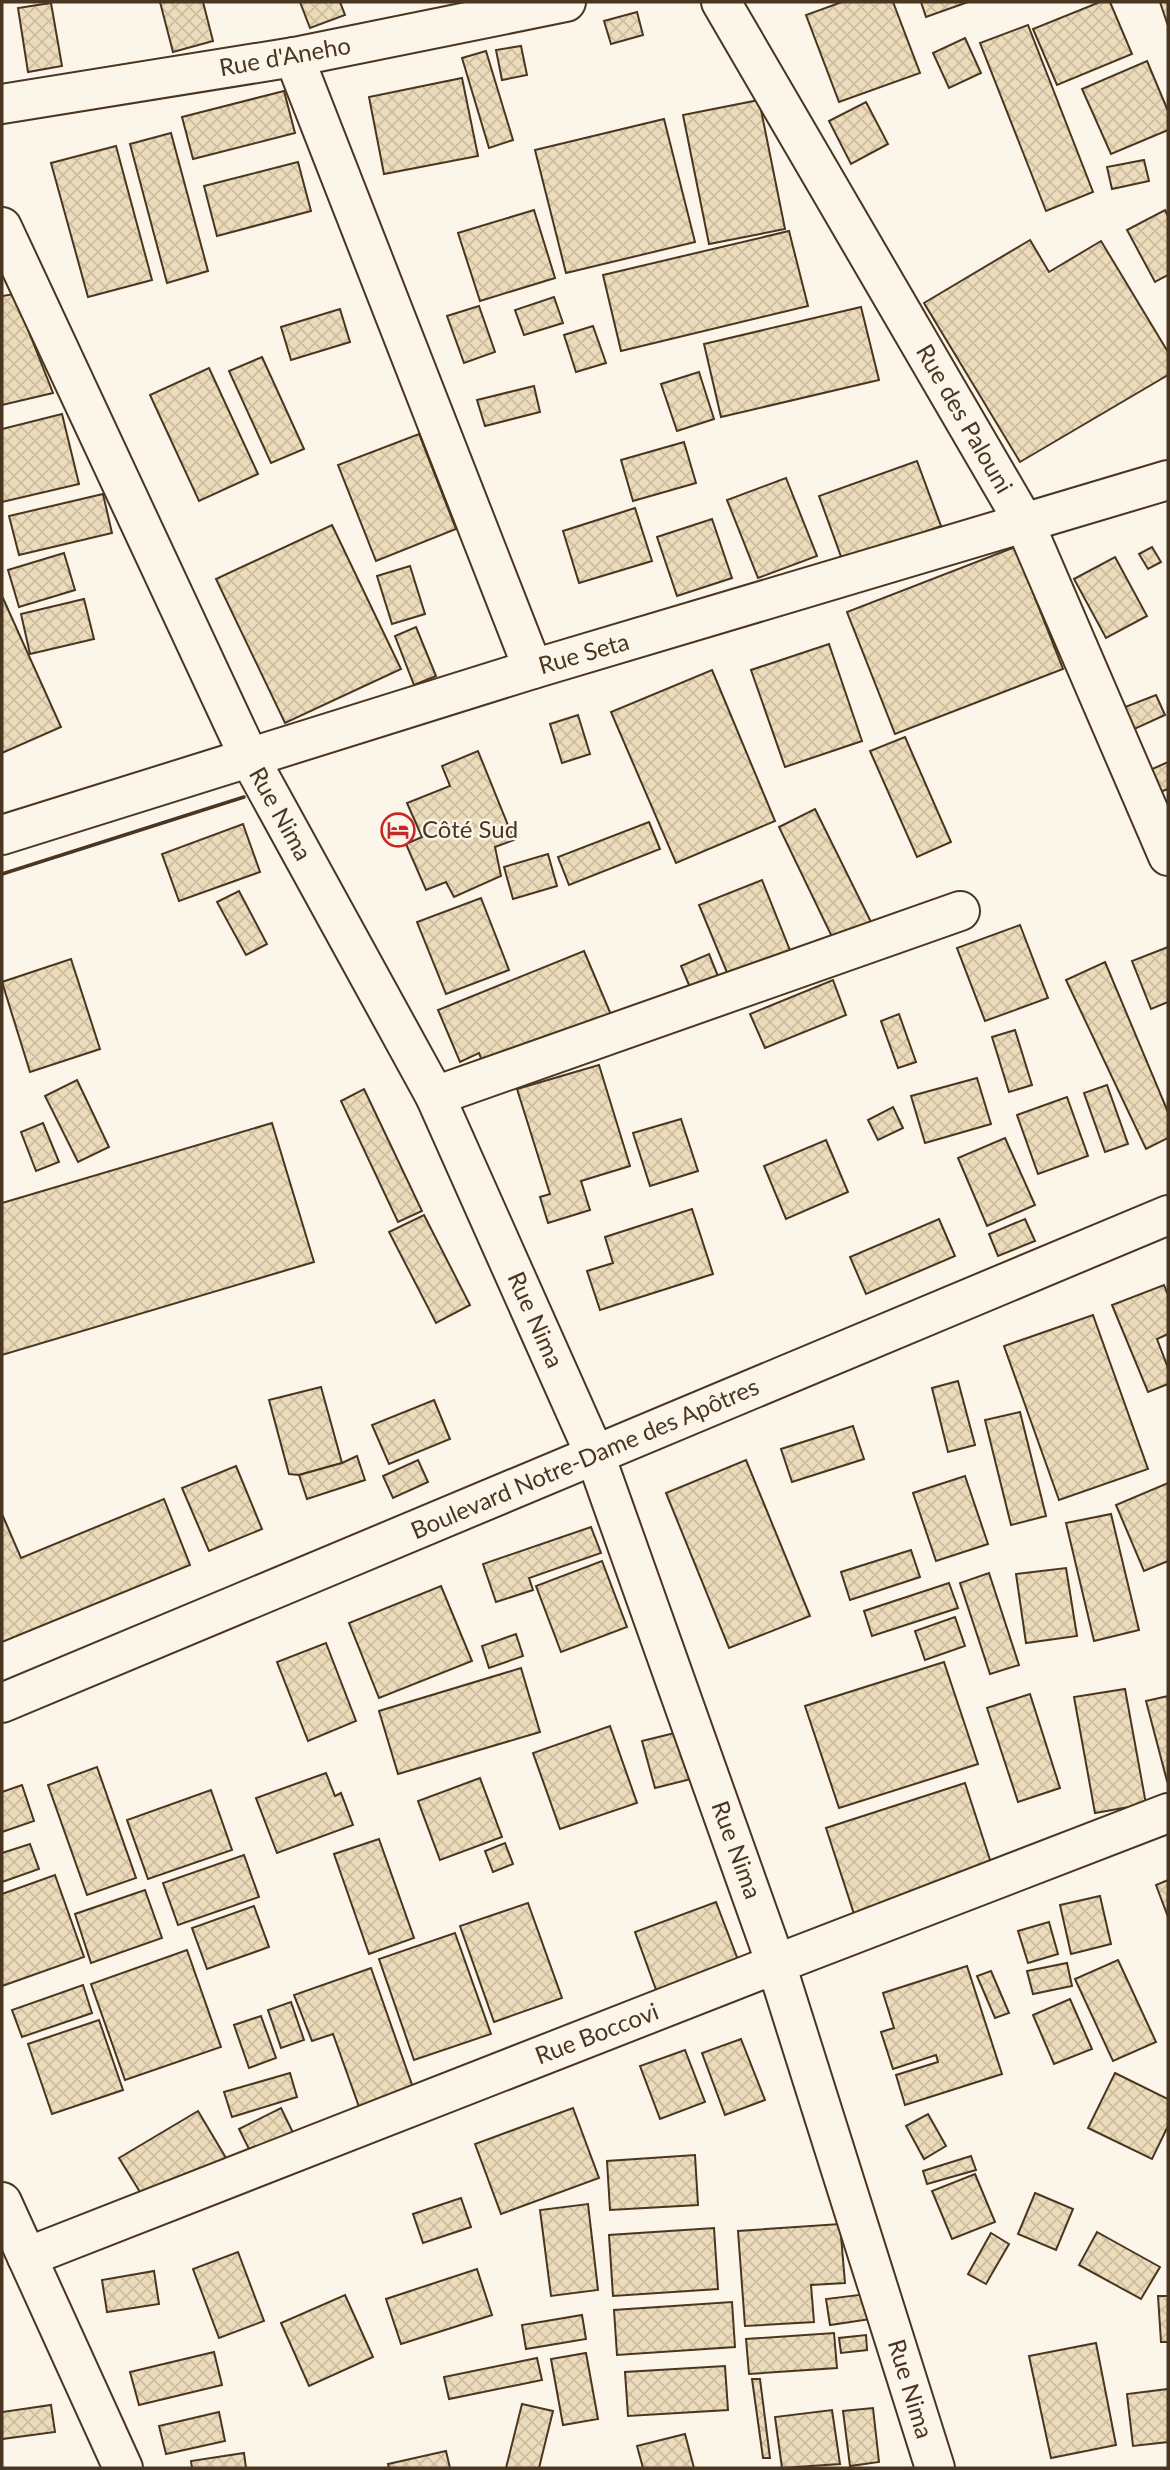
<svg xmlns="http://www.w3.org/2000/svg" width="1170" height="2470" font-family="Lato,sans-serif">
<defs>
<pattern id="building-cross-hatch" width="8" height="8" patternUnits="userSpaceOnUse" patternTransform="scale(1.75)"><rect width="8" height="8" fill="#ecdcbc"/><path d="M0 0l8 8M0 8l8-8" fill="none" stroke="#ccbda1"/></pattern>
</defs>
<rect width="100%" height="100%" fill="#fbf6e9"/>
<g fill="url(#building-cross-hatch)" stroke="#4a3520" stroke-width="2">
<path d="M160 2H203L213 41 173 52Z"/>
<path d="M300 2H340L345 15 310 28Z"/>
<path d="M842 2H893L920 73 839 102 806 15Z"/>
<path d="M921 2H968L926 17Z"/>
<path d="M1100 2H1110L1132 54 1057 85 1033 29Z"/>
<path d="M1160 2H1168V26Z"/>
<path d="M51 3 62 66 28 72 18 8Z"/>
<path d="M637 12 643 35 611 44 604 21Z"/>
<path d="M1028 25 1093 192 1046 211 980 43Z"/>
<path d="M965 38 981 73 949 88 933 53Z"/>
<path d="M521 46 527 75 502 80 496 50Z"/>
<path d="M486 51 513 140 489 148 462 58Z"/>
<path d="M1147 61 1168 111V130L1111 154 1082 89Z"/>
<path d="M462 78 478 156 384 174 369 97Z"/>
<path d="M284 91 295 133 193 159 182 117Z"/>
<path d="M759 100 785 229 709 244 683 115Z"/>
<path d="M866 102 888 144 851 164 829 121Z"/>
<path d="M664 119 695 242 566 273 535 150Z"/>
<path d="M171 133 208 271 167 283 130 144Z"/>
<path d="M116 146 152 280 88 297 51 163Z"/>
<path d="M1144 160 1149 181 1112 189 1107 167Z"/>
<path d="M298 162 311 211 217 236 204 186Z"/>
<path d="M534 210 555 278 480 301 458 233Z"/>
<path d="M1165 210 1168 216V275L1155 282 1127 230Z"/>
<path d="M789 231 808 306 621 351 603 275Z"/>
<path d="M1030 240 1049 272 1101 241 1168 352V375L1020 462 924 303Z"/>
<path d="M14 294 53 393 2 405V296Z"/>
<path d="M554 297 563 323 524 335 515 310Z"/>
<path d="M479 306 495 352 464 363 447 316Z"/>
<path d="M861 307 879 380 721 417 704 344Z"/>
<path d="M340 309 350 342 291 360 281 327Z"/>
<path d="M593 326 606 363 576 372 564 335Z"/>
<path d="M262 357 304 449 271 463 229 371Z"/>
<path d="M209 368 258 474 199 501 150 395Z"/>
<path d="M699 372 714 419 677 431 661 384Z"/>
<path d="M534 386 540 412 485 426 477 400Z"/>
<path d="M62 414 79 484 2 502V429Z"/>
<path d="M419 434 456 529 376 561 338 465Z"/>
<path d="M684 442 696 483 633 501 621 460Z"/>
<path d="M917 461 941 526 843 562 819 496Z"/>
<path d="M786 478 817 556 758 578 727 500Z"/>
<path d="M103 494 112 533 19 555 9 516Z"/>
<path d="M635 508 652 561 579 583 563 531Z"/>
<path d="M712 519 732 578 677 596 657 537Z"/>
<path d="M332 525 401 669 285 723 216 579Z"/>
<path d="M1015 547 1063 669 895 734 847 612Z"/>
<path d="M1152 547 1161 562 1148 569 1139 554Z"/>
<path d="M64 553 75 590 19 607 8 570Z"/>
<path d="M1115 557 1147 616 1106 638 1074 579Z"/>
<path d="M410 566 425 614 392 624 377 576Z"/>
<path d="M2 596 61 727 2 753Z"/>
<path d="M84 599 94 639 30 654 21 614Z"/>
<path d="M416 627 436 676 414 685 395 636Z"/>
<path d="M829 644 862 741 785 767 751 670Z"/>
<path d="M712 670 775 821 676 863 611 712Z"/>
<path d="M1156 695 1165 715 1130 731 1120 709Z"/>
<path d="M578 715 590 754 562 763 550 724Z"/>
<path d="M905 737 951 842 917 857 870 751Z"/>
<path d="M478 751 514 840 495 847 501 876 454 897 446 882 426 890 406 844 422 837 407 803 450 786 442 766Z"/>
<path d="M1168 762V789L1160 792 1150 770Z"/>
<path d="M815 809 872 924 834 941 779 827Z"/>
<path d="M649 822 660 849 569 885 558 857Z"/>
<path d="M243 824 260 872 179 901 162 854Z"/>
<path d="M548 854 557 886 513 899 504 867Z"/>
<path d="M762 880 795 963 733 987 699 905Z"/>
<path d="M239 891 267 944 246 955 217 902Z"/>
<path d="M481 898 509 970 446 994 417 922Z"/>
<path d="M1020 925 1048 998 985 1021 957 948Z"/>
<path d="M1168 947V1002L1151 1009 1132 961Z"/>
<path d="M584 951 612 1017 485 1069 479 1053 460 1062 438 1010Z"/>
<path d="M709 954 722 986 694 997 681 966Z"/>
<path d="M71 959 100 1049 30 1072 2 982Z"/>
<path d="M1105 962 1168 1112V1138L1146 1149 1066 980Z"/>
<path d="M833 980 846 1015 765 1048 750 1014Z"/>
<path d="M899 1014 916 1062 898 1068 881 1021Z"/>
<path d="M1015 1030 1032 1085 1009 1092 992 1037Z"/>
<path d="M599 1065 630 1166 581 1181 590 1210 548 1223 540 1197 550 1194 517 1089Z"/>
<path d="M977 1078 991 1124 925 1143 911 1096Z"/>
<path d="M77 1080 109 1147 78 1162 45 1096Z"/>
<path d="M1107 1085 1128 1144 1105 1152 1084 1093Z"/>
<path d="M364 1089 422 1211 398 1222 341 1101Z"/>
<path d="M1067 1097 1088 1156 1038 1174 1017 1115Z"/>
<path d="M893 1107 903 1128 878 1140 868 1120Z"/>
<path d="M681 1119 698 1171 650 1186 633 1133Z"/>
<path d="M43 1123 59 1162 36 1171 21 1132Z"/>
<path d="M272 1123 314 1262 2 1355V1203Z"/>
<path d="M1005 1138 1035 1205 987 1226 958 1158Z"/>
<path d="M826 1140 848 1192 786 1219 764 1166Z"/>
<path d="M692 1209 713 1274 600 1310 587 1271 613 1263 605 1237Z"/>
<path d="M424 1215 470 1305 436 1323 389 1232Z"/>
<path d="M939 1219 955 1256 866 1294 850 1257Z"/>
<path d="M1025 1219 1035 1241 998 1256 989 1234Z"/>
<path d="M1164 1285 1168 1295V1334L1157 1339 1168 1368V1384L1148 1392 1112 1305Z"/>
<path d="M1093 1315 1148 1469 1059 1500 1004 1346Z"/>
<path d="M958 1381 975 1445 948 1452 932 1388Z"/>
<path d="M321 1387 342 1463 299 1475 289 1474 269 1400Z"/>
<path d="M434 1400 450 1439 389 1464 372 1425Z"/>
<path d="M1020 1412 1046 1516 1011 1525 985 1420Z"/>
<path d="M853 1426 864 1459 792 1482 781 1449Z"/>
<path d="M357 1456 365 1480 307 1499 299 1475 342 1463Z"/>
<path d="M418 1460 428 1482 393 1498 383 1476Z"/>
<path d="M746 1460 810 1616 729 1648 666 1493Z"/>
<path d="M236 1466 262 1529 209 1551 182 1488Z"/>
<path d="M965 1476 988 1544 936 1561 913 1493Z"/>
<path d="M1168 1483V1561L1144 1571 1116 1505Z"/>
<path d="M164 1499 190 1565 2 1642V1514L21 1558Z"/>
<path d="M1111 1514 1139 1630 1094 1641 1066 1523Z"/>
<path d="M591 1527 601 1553 529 1578 533 1590 496 1602 483 1564Z"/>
<path d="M911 1550 920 1577 850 1600 841 1572Z"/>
<path d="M602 1561 627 1627 561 1652 536 1586Z"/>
<path d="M1066 1568 1077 1636 1026 1643 1016 1574Z"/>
<path d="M989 1573 1019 1665 990 1674 960 1583Z"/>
<path d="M949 1583 958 1608 872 1636 864 1611Z"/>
<path d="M441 1586 472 1661 379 1698 349 1623Z"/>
<path d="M955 1617 965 1646 925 1660 915 1631Z"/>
<path d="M516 1634 523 1656 489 1668 482 1646Z"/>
<path d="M326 1643 356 1721 308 1741 277 1662Z"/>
<path d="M944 1662 978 1764 839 1808 805 1706Z"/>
<path d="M521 1668 540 1732 398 1774 379 1711Z"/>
<path d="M1125 1689 1146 1804 1095 1813 1074 1697Z"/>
<path d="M1030 1694 1060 1788 1018 1802 987 1708Z"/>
<path d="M1168 1696V1780L1167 1781 1146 1701Z"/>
<path d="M610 1726 637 1803 560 1829 533 1753Z"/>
<path d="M687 1730 699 1777 655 1788 642 1741Z"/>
<path d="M97 1767 136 1878 87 1895 48 1785Z"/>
<path d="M326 1773 335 1796 341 1793 353 1825 277 1853 256 1798Z"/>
<path d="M480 1778 502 1837 440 1860 418 1801Z"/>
<path d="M965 1783 993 1869 854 1914 826 1828Z"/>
<path d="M22 1785 34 1821 2 1832V1792Z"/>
<path d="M211 1790 232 1850 148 1879 127 1820Z"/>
<path d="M379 1839 414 1938 369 1954 334 1854Z"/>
<path d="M505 1843 513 1864 493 1872 485 1851Z"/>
<path d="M30 1844 39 1869 2 1882V1853Z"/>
<path d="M244 1855 259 1897 178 1925 163 1883Z"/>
<path d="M55 1875 84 1957 2 1986V1894Z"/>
<path d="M1168 1880V1917L1156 1885Z"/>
<path d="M145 1890 162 1938 91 1963 75 1914Z"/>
<path d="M1100 1896 1111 1944 1071 1954 1060 1905Z"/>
<path d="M716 1902 741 1968 659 1998 635 1932Z"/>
<path d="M528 1903 562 1998 494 2022 460 1926Z"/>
<path d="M254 1906 269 1947 207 1969 192 1928Z"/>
<path d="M1049 1922 1058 1954 1028 1963 1018 1931Z"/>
<path d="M455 1933 491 2034 414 2060 379 1959Z"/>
<path d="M187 1950 221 2047 125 2080 91 1984Z"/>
<path d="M1118 1960 1156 2042 1113 2061 1075 1979Z"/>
<path d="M1067 1963 1072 1986 1033 1994 1027 1971Z"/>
<path d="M967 1966 1002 2074 905 2105 896 2075 938 2062 936 2055 893 2069 881 2032 894 2028 883 1993Z"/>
<path d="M371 1968 417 2099 363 2118 333 2034 312 2041 294 1995Z"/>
<path d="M991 1971 1009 2013 995 2018 977 1976Z"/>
<path d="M83 1985 92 2013 22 2037 12 2010Z"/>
<path d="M1070 1999 1092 2049 1054 2064 1033 2015Z"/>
<path d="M291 2002 304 2040 281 2048 268 2010Z"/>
<path d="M261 2016 276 2058 249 2068 234 2025Z"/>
<path d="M99 2020 123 2090 52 2114 28 2044Z"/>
<path d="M741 2039 765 2100 725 2115 702 2053Z"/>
<path d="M685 2050 705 2102 660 2119 640 2066Z"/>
<path d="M290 2073 297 2097 232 2117 224 2092Z"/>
<path d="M1115 2073 1168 2099V2126L1152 2159 1088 2128Z"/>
<path d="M281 2108 298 2143 256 2163 239 2129Z"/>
<path d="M573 2108 599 2178 501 2214 475 2144Z"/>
<path d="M198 2111 226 2158 148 2205 119 2158Z"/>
<path d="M928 2114 946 2146 924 2159 906 2126Z"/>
<path d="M695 2155 698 2205 610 2210 607 2161Z"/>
<path d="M971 2156 976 2170 927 2184 923 2171Z"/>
<path d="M975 2174 995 2222 952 2239 932 2191Z"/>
<path d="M1035 2193 1073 2209 1056 2250 1018 2234Z"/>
<path d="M461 2198 471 2227 423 2243 413 2214Z"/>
<path d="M588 2204 598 2290 551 2296 540 2210Z"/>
<path d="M840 2224 845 2283 811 2285 814 2322 745 2326 738 2231Z"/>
<path d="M714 2228 718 2289 613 2296 609 2235Z"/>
<path d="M1097 2232 1160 2267 1141 2299 1079 2265Z"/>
<path d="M991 2233 1009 2244 986 2284 968 2274Z"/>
<path d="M238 2252 264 2321 219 2338 193 2269Z"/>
<path d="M477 2269 492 2315 401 2344 386 2299Z"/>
<path d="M154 2271 159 2304 107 2312 102 2280Z"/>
<path d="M867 2294 871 2319 830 2325 826 2299Z"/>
<path d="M345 2295 373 2357 309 2386 281 2323Z"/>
<path d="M1158 2296H1168V2342H1161Z"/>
<path d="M732 2302 735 2347 617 2355 614 2310Z"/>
<path d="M582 2315 586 2339 526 2349 522 2325Z"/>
<path d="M834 2333 837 2368 749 2374 746 2339Z"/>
<path d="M866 2335 867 2350 841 2353 839 2338Z"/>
<path d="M1096 2343 1116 2445 1051 2458 1029 2356Z"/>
<path d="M214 2352 222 2385 139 2405 130 2372Z"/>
<path d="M586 2353 598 2419 563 2425 551 2359Z"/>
<path d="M537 2358 542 2380 449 2399 444 2377Z"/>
<path d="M725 2366 728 2410 628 2416 625 2372Z"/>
<path d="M752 2379H760L770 2458H763Z"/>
<path d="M1168 2389V2442L1133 2446 1127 2394Z"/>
<path d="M522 2404 553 2411 539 2468H506Z"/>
<path d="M51 2405 55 2432 2 2439V2412Z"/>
<path d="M873 2408 879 2462 850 2466 843 2411Z"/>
<path d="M832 2410 840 2464 782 2468 775 2417Z"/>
<path d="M219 2412 225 2441 166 2454 159 2426Z"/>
<path d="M685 2434 694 2468H643L637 2446Z"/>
<path d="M446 2451 450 2468H389L388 2464Z"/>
<path d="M244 2453 246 2468H192L191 2461Z"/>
</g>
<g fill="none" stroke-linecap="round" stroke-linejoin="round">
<defs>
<g id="minor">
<path d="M721 2 1025 524 1168 856"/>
<path d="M294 57 533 669"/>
<path d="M2 104 294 57 566 2"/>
<path d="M2 227 250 759 435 1096 595 1455 776 1964 935 2468"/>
<path d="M2 835 533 669 1168 480"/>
<path d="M435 1096 960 911"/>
<path d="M2 2202 123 2468"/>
<path d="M27 2257 776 1964 1168 1813"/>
</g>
<path id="tertiary" d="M2 1703 1168 1215"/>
</defs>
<use href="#minor" stroke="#4a3520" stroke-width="42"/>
<use href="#tertiary" stroke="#4a3520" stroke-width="42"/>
<use href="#minor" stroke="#fbf6e9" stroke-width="38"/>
<use href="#tertiary" stroke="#fbf6e9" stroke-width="38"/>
<path stroke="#4a3520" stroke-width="3.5" d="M2 874 244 797"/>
</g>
<defs>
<symbol id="hotel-ring" viewBox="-11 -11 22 22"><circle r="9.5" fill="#fbf6e9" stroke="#c62828" stroke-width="1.5"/><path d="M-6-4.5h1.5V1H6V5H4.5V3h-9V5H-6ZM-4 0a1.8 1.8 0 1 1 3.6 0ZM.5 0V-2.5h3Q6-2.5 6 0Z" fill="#c62828"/></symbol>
</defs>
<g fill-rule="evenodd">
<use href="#hotel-ring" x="379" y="811" width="38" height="38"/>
</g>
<g text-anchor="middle" stroke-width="5" stroke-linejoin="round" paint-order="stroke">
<g font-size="24" fill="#4a3520" stroke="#fbf6e9">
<text transform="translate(285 57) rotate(-10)" y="8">Rue d'Aneho</text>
<text transform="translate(964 419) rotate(60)" y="8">Rue des Palouni</text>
<text transform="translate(584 654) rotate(-16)" y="8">Rue Seta</text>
<text transform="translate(280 814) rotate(61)" y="8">Rue Nima</text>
<text transform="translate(535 1320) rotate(66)" y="8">Rue Nima</text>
<text transform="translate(585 1459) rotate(-23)" y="8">Boulevard Notre-Dame des Apôtres</text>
<text transform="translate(736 1850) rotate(70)" y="8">Rue Nima</text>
<text transform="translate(597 2034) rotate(-21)" y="8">Rue Boccovi</text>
<text transform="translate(910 2389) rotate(73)" y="8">Rue Nima</text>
</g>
<g font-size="24" fill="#4a3520" stroke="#fbf6e9" text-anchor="start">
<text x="422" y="838">Côté Sud</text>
</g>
</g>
<rect width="1170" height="2470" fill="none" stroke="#4a3520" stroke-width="7"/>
</svg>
